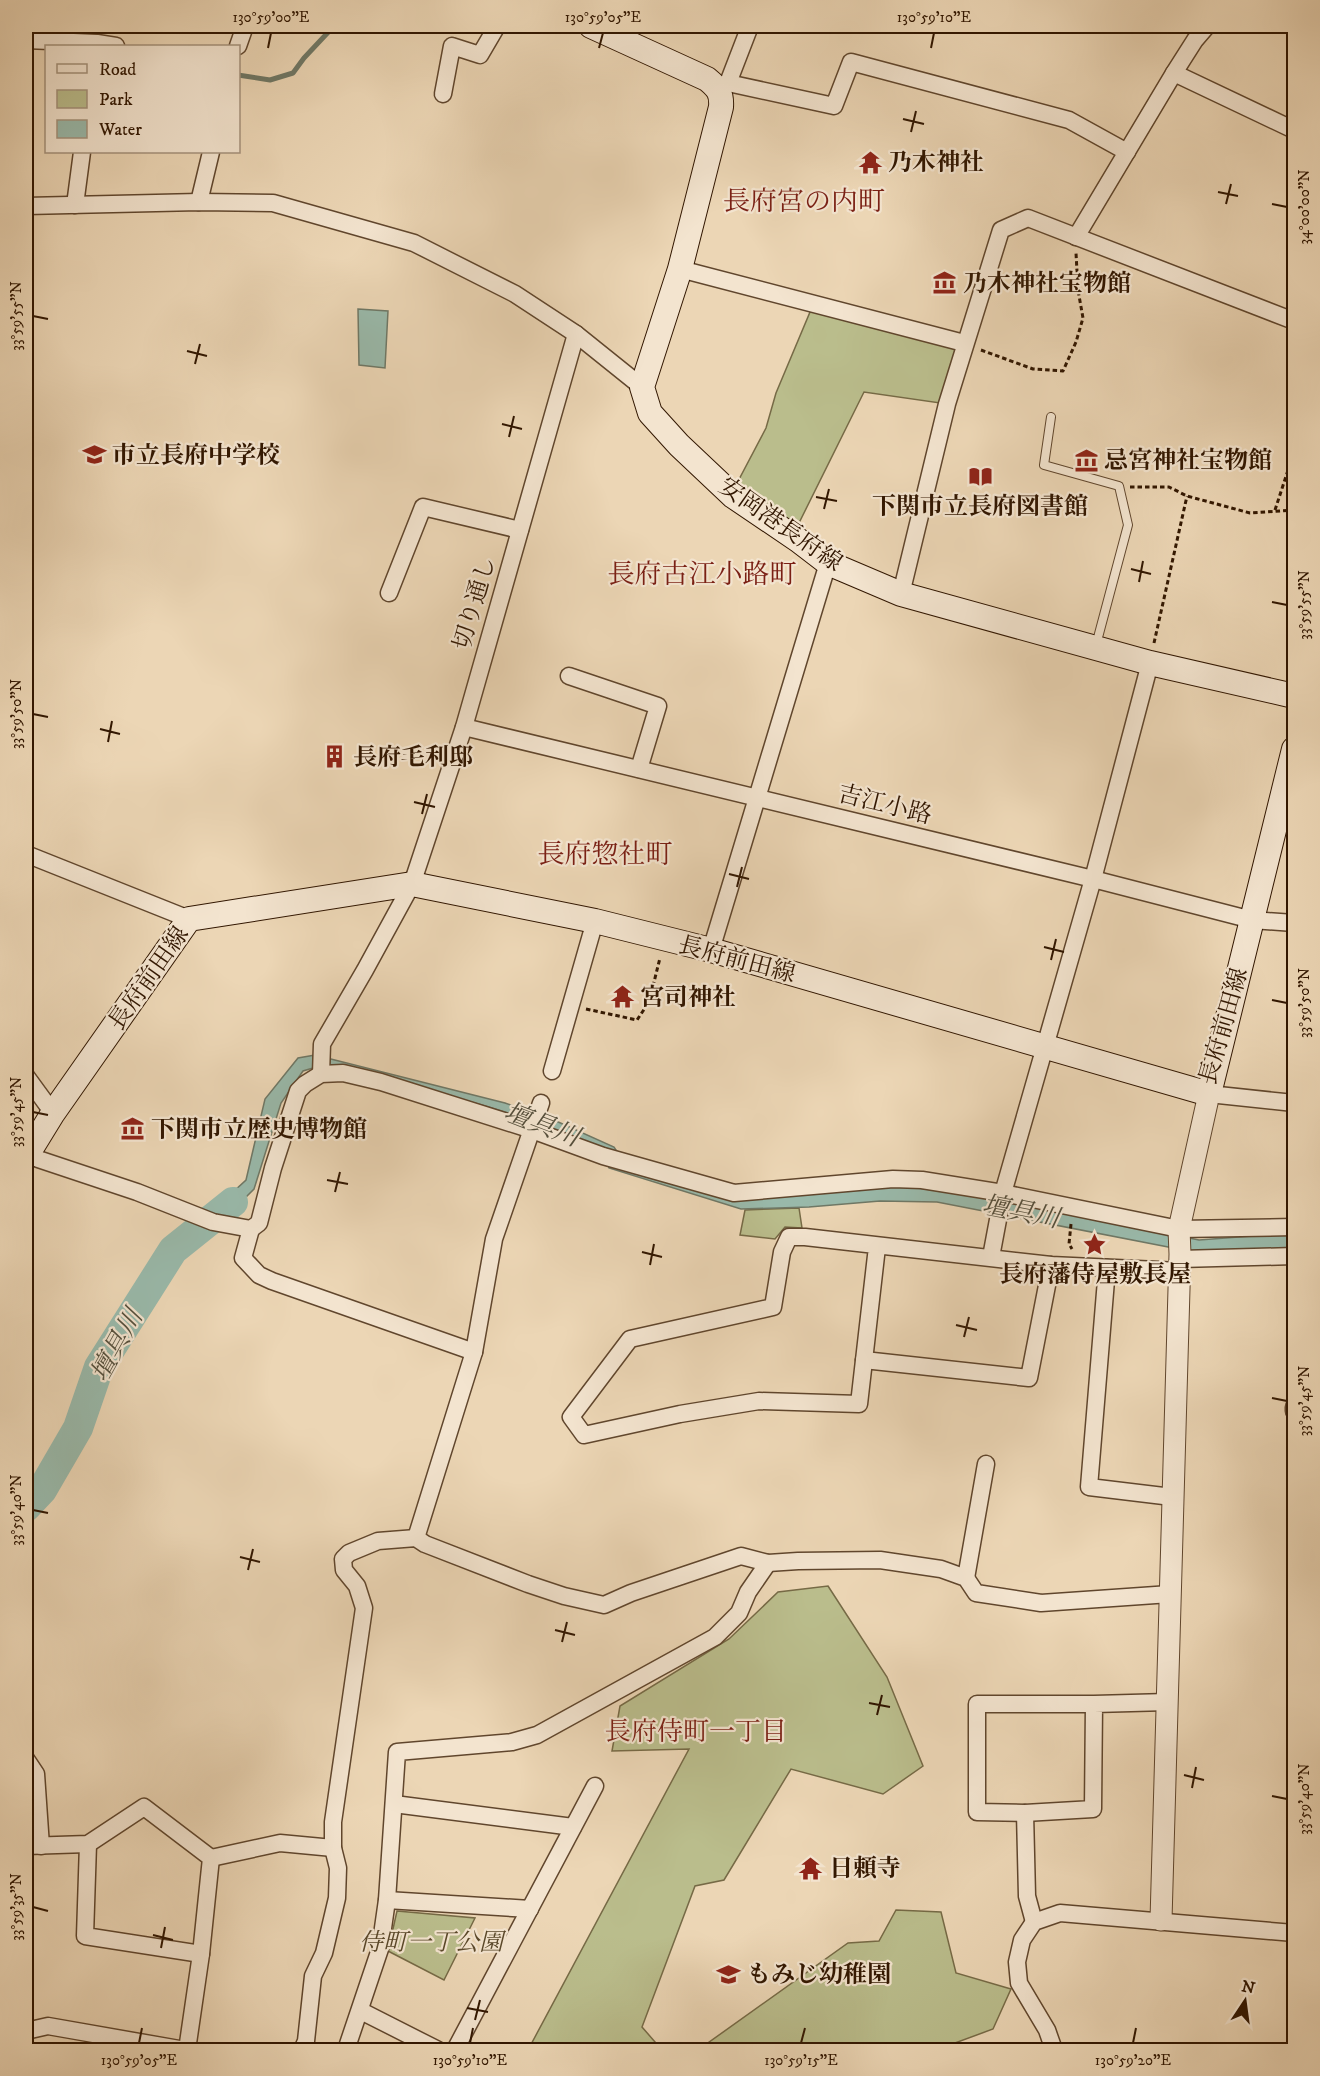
<svg xmlns="http://www.w3.org/2000/svg" width="1320" height="2076" font-family="'IM FELL DW Pica','Noto Serif JP',serif">
<rect width="100%" height="100%" fill="#ecd6b5"/>
<filter id="stains"><feTurbulence type="fractalNoise" baseFrequency=".00333" numOctaves="4"/><feColorMatrix values="0 0 0 0 .2 0 0 0 0 .09 0 0 0 0 .02 0 0 0 .5 -.17"/></filter>
<radialGradient id="worn" r=".72"><stop offset=".6" stop-color="#630" stop-opacity="0"/><stop offset="1" stop-color="#630" stop-opacity=".3"/></radialGradient>
<g fill="#babd8c" stroke="#766a46" stroke-width="1.5">
<path d="M813 305 964 343 947 404 864 392 797 527 735 487 766 428 776 393Z"/>
<path d="M799 1208 802 1228 785 1227 775 1239 740 1235 745 1210Z"/>
<path d="M828 1586 887 1677 923 1766 883 1794 791 1769 724 1880 695 1886 642 2027 662 2050H528L689 1749 612 1751 620 1706 729 1639 778 1592Z"/>
<path d="M896 1910 941 1912 956 1973 1011 1989 993 2029 936 2050H698L848 1943 879 1941Z"/>
<path d="M397 1911 475 1918 444 1980 388 1951Z"/>
</g>
<g fill="#99b9aa" stroke="#6f7866" stroke-width="1.5">
<path d="M358 309 388 311 385 368 359 365Z"/>
<path d="M315 1055 505 1103 556 1121 614 1147 620 1156 717 1194 894 1185 971 1195 1199 1240 1294 1233V1251L1199 1253 937 1202 880 1201 809 1207 741 1209 609 1168 603 1152C571 1138 539 1123 505 1112 443 1092 378 1081 313 1068L303 1071 281 1103 254 1189 238 1205 219 1219 208 1215 246 1180 265 1099 298 1058Z"/>
</g>
<g fill="none" stroke-linecap="round" stroke-linejoin="round">
<path stroke="#6f7866" stroke-width="5" d="M238 75 270 80 293 73 304 58 334 26"/>
<path stroke="#99b9aa" stroke-width="30" d="M26 1507 42 1490 78 1428 99 1367 173 1250 233 1202"/>
<defs>
<path id="service" d="M1051 417 1044 465 1119 486 1128 525 1096 645"/>
<g id="minor">
<path d="M26 40 97 43 116 46"/>
<path d="M238 46 245 26"/>
<path d="M1174 73 1294 130"/>
<path d="M728 83 834 106 851 62 1069 120 1127 152"/>
<path d="M720 89 728 83 750 26"/>
<path d="M443 94 452 46 480 55 497 26"/>
<path d="M199 202 211 152"/>
<path d="M75 205 82 152"/>
<path d="M26 206 199 202 273 203 414 243 515 294 576 334 642 387"/>
<path d="M1076 237 1174 73 1195 40 1207 26"/>
<path d="M680 269 964 343"/>
<path d="M389 593 423 507 520 530"/>
<path d="M901 594 947 404 1001 230 1028 218 1294 321"/>
<path d="M569 676 658 706 639 769"/>
<path d="M464 727 1093 879 1252 920 1294 923"/>
<path d="M26 854 189 919"/>
<path d="M711 950 828 563"/>
<path d="M552 1071 595 921"/>
<path d="M321 1074 322 1044 365 970 412 884 464 727 576 334"/>
<path d="M26 1076 53 1113"/>
<path d="M1209 1094 1294 1103"/>
<path d="M26 1155 137 1192 213 1222 251 1229 259 1223 273 1168 298 1091 305 1084 321 1074 343 1073 381 1082 532 1130 603 1156 734 1193 893 1179 922 1180 1003 1193 1179 1229 1294 1227"/>
<path d="M251 1229 243 1258 259 1275 272 1281 474 1352"/>
<path d="M877 1247 859 1404 759 1401 680 1414 584 1435 571 1417 630 1339 773 1307 782 1252 789 1237H805L1051 1265 1180 1271"/>
<path d="M991 1257 1003 1193 1093 879 1150 663"/>
<path d="M1180 1259 1294 1256"/>
<path d="M1107 1268 1089 1487 1172 1497"/>
<path d="M864 1360 1029 1378 1051 1265"/>
<path d="M1294 1411V1407"/>
<path d="M416 1538 474 1352 494 1239 541 1103"/>
<path d="M966 1578 986 1464"/>
<path d="M1094 1704 1093 1809 1025 1813 977 1812V1704H1094L1168 1702"/>
<path d="M26 1759 36 1774 41 1846"/>
<path d="M394 1804 573 1827"/>
<path d="M1025 1813 1027 1896 1034 1922"/>
<path d="M88 1844 85 1936 201 1954"/>
<path d="M26 1846 88 1844 144 1807 211 1858 201 1954 187 2050"/>
<path d="M211 1858 280 1843 333 1848"/>
<path d="M387 1900 530 1909"/>
<path d="M361 2011 438 2050"/>
<path d="M26 2031 48 2026 185 2050"/>
<path d="M302 2050 306 2041 313 1976 324 1953 337 1898 338 1868 333 1848V1822L364 1608 357 1586 344 1570 343 1559 349 1553 378 1541 416 1538 425 1544 528 1584 564 1596 604 1605 631 1593 741 1556 768 1563 798 1561 880 1560 941 1569 966 1578 976 1593 1041 1603 1170 1594"/>
<path d="M346 2050 380 1949 387 1900 397 1752 512 1742 537 1735 715 1637 739 1613 748 1592 768 1563"/>
<path d="M455 2050 595 1786"/>
<path d="M1054 2050 1047 2030 1019 1983 1017 1962 1022 1940 1034 1922 1060 1913 1294 1933"/>
</g>
<path id="tertiary" d="M1161 1920 1180 1254 1179 1229 1209 1094"/>
<g id="secondary">
<path d="M591 26 707 79C718 88 722 93 721 107L680 269 642 387 650 413 679 445 733 496 798 540 828 563 901 594 1150 663 1294 696"/>
<path d="M26 1157 53 1113 189 919 412 884 595 921 711 950 1209 1094 1294 749"/>
</g>
</defs>
<use href="#service" stroke="#60462d" stroke-width="10"/>
<use href="#minor" stroke="#60462d" stroke-width="19"/>
<use href="#tertiary" stroke="#60462d" stroke-width="23"/>
<use href="#secondary" stroke="#311600" stroke-width="26"/>
<g stroke="#311600" stroke-width="3" stroke-dasharray="4.5 3" stroke-linecap="butt">
<path d="M981 350 1033 369 1063 371 1076 342 1083 318 1078 290 1076 253"/>
<path d="M1130 487H1169L1187 496 1250 513 1294 510"/>
<path d="M1275 510 1291 461"/>
<path d="M1154 643 1187 496"/>
<path d="M586 1009 637 1020 649 1002 660 958"/>
<path d="M1071 1224 1069 1244 1072 1249"/>
</g>
<use href="#service" stroke="#f3e4cf" stroke-width="8"/>
<use href="#minor" stroke="#f3e4cf" stroke-width="16"/>
<use href="#tertiary" stroke="#f3e4cf" stroke-width="21"/>
<use href="#secondary" stroke="#f3e4cf" stroke-width="24"/>
</g>
<path fill="none" stroke="#311600" stroke-width="2" d="M268 48 271 33M599 48 603 33M931 48 934 33M903 119 924 124M911 132 916 111M1218 192 1238 196M1226 204 1231 184M1272 204 1287 207M33 316 48 319M187 351 207 356M195 364 200 344M502 424 522 429M509 437 514 416M816 497 837 501M824 509 829 489M1131 569 1151 574M1139 582 1143 561M1272 602 1287 605M33 714 48 717M100 729 120 734M108 742 112 721M414 802 435 807M422 814 427 794M729 874 749 879M737 887 742 867M1044 947 1064 952M1051 960 1056 939M1272 1000 1287 1003M33 1112 48 1115M327 1180 348 1184M335 1192 340 1172M642 1252 662 1257M650 1265 654 1244M956 1325 977 1330M964 1337 969 1317M1272 1398 1287 1401M33 1510 48 1513M240 1557 260 1562M248 1570 253 1549M555 1630 575 1635M562 1642 567 1622M869 1703 890 1707M877 1715 882 1695M1184 1775 1204 1780M1192 1788 1196 1767M1272 1796 1287 1799M33 1907 48 1911M153 1935 173 1940M161 1948 165 1927M467 2008 488 2012M475 2020 480 2000M139 2043 142 2028M470 2043 473 2028M801 2043 805 2028M1133 2043 1136 2028"/>
<defs>
<symbol id="temple-bare" viewBox="-9 -9 18 18"><path d="M0-6L5-2H3V0L6.5 2.5H4V6H1.5V3h-3V6H-4V2.5H-6.5L-3 0V-2H-5Z" fill="#8f2418" stroke="#f3e4cf" stroke-width="2.5" paint-order="stroke"/></symbol>
<symbol id="museum-bare" viewBox="-9 -9 18 18"><path d="M0-6L6-3V-2H-6V-3ZM-5-1h2V3h-2ZM-1-1h2V3h-2ZM3-1h2V3H3ZM-6 4H6V6H-6Z" fill="#8f2418" stroke="#f3e4cf" stroke-width="2.5" paint-order="stroke"/></symbol>
<symbol id="school-bare" viewBox="-9 -9 18 18"><path d="M0-5L7-2L0 1L-7-2ZM-4 1L0 2.5L4 1V4Q0 6-4 4Z" fill="#8f2418" stroke="#f3e4cf" stroke-width="2.5" paint-order="stroke"/></symbol>
<symbol id="library-bare" viewBox="-9 -9 18 18"><path d="M-6-4Q-3-5.5-.7-3.5V5Q-3 3-6 4ZM6-4Q3-5.5 .7-3.5V5Q3 3 6 4Z" fill="#8f2418" stroke="#f3e4cf" stroke-width="2.5" paint-order="stroke"/></symbol>
<symbol id="building-bare" viewBox="-9 -9 18 18"><path d="M-4-6H4V6H1V3H-1V6H-4ZM-2.5-4.3h1.7v1.8h-1.7ZM.8-4.3h1.7v1.8H.8ZM-2.5-1h1.7V.8h-1.7ZM.8-1h1.7V.8H.8Z" fill="#8f2418" stroke="#f3e4cf" stroke-width="2.5" paint-order="stroke"/></symbol>
<symbol id="sight-bare" viewBox="-9 -9 18 18"><path d="M0-6L1.8-2.2L6-1.7L2.9 1.2L3.7 5.4L0 3.3L-3.7 5.4L-2.9 1.2L-6-1.7L-1.8-2.2Z" fill="#8f2418" stroke="#f3e4cf" stroke-width="2.5" paint-order="stroke"/></symbol>
</defs>
<g fill-rule="evenodd">
<use href="#temple-bare" x="854" y="146" width="33" height="33"/>
<use href="#museum-bare" x="928" y="266" width="33" height="33"/>
<use href="#school-bare" x="78" y="438" width="33" height="33"/>
<use href="#museum-bare" x="1070" y="444" width="33" height="33"/>
<use href="#library-bare" x="964" y="460" width="33" height="33"/>
<use href="#building-bare" x="318" y="740" width="33" height="33"/>
<use href="#temple-bare" x="606" y="980" width="33" height="33"/>
<use href="#museum-bare" x="116" y="1112" width="33" height="33"/>
<use href="#sight-bare" x="1078" y="1228" width="33" height="33"/>
<use href="#temple-bare" x="794" y="1852" width="33" height="33"/>
<use href="#school-bare" x="712" y="1958" width="33" height="33"/>
</g>
<g text-anchor="middle" stroke-width="4.5" stroke-linejoin="round" paint-order="stroke">
<g font-size="24" font-weight="bold" fill="#311600" stroke="#f3e4cf" text-anchor="start">
<text x="888" y="170">乃木神社</text>
<text x="963" y="291">乃木神社宝物館</text>
<text x="112" y="463">市立長府中学校</text>
<text x="1104" y="468">忌宮神社宝物館</text>
<text x="980" y="514" text-anchor="middle">下関市立長府図書館</text>
<text x="353" y="765">長府毛利邸</text>
<text x="640" y="1005">宮司神社</text>
<text x="151" y="1137">下関市立歴史博物館</text>
<text x="1095" y="1282" text-anchor="middle">長府藩侍屋敷長屋</text>
<text x="829" y="1876">日頼寺</text>
<text x="747" y="1982">もみじ幼稚園</text>
</g>
<g font-size="24" fill="#311600" stroke="#f3e4cf">
<text transform="translate(781 524) rotate(35)" y="8">安岡港長府線</text>
<text transform="translate(474 603) rotate(-74)" y="8">切り通し</text>
<text transform="translate(885 804) rotate(14)" y="8">吉江小路</text>
<text transform="translate(737 959) rotate(15)" y="8">長府前田線</text>
<text transform="translate(148 978) rotate(-55)" y="8">長府前田線</text>
<text transform="translate(1223 1026) rotate(-74)" y="8">長府前田線</text>
</g>
<g font-size="24" font-style="italic" fill="#5a482a" stroke="#f3e4cf">
<text x="431" y="1950">侍町一丁公園</text>
</g>
<g font-size="26" font-style="italic" fill="#554f3c" stroke="#f3e4cf">
<text transform="translate(542 1124) rotate(21)" y="9">壇具川</text>
<text transform="translate(1021 1211) rotate(11)" y="9">壇具川</text>
<text transform="translate(116 1345) rotate(-61)" y="9">壇具川</text>
</g>
<g font-size="26" fill="#7a1f14" stroke="#f3e4cf">
<text x="696" y="1740">長府侍町一丁目</text>
</g>
<g font-size="27" fill="#7a1f14" stroke="#f3e4cf">
<text x="804" y="210">長府宮の内町</text>
<text x="702" y="583">長府古江小路町</text>
<text x="605" y="863">長府惣社町</text>
</g>
</g>
<rect width="1320" height="2076" fill="none" stroke="#ecd6b5" stroke-width="66"/>
<rect x="45" y="45" width="195" height="108" fill="#f3e4cf" stroke="#a5927c" stroke-width="1.5"/>
<rect x="57" y="64" width="30" height="9" fill="#f3e4cf" stroke="#a5927c" stroke-width="1.5"/>
<text x="99" y="75" font-size="18" fill="#311600">Road</text>
<rect x="57" y="90" width="30" height="18" fill="#babd8c" stroke="#a5927c" stroke-width="1.5"/>
<text x="99" y="105" font-size="18" fill="#311600">Park</text>
<rect x="57" y="120" width="30" height="18" fill="#99b9aa" stroke="#a5927c" stroke-width="1.5"/>
<text x="99" y="135" font-size="18" fill="#311600">Water</text>
<g transform="translate(1245 2001) rotate(13)" stroke="#f3e4cf" stroke-width="4.5" paint-order="stroke">
<path d="M0-4.5L10 22L0 15L-10 22Z" fill="#311600"/>
<text y="-9" font-size="16" font-weight="bold" text-anchor="middle" fill="#311600">N</text>
</g>
<rect x="33" y="33" width="1254" height="2010" fill="none" stroke="#311600" stroke-width="2"/>
<g font-size="15" text-anchor="middle" fill="#311600">
<text x="271" y="22">130°59'00"E</text>
<text x="603" y="22">130°59'05"E</text>
<text x="934" y="22">130°59'10"E</text>
<text transform="translate(1304 207) rotate(-90)" y="5">34°00'00"N</text>
<text transform="translate(16 316) rotate(-90)" y="5">33°59'55"N</text>
<text transform="translate(1304 605) rotate(-90)" y="5">33°59'55"N</text>
<text transform="translate(16 714) rotate(-90)" y="5">33°59'50"N</text>
<text transform="translate(1304 1003) rotate(-90)" y="5">33°59'50"N</text>
<text transform="translate(16 1112) rotate(-90)" y="5">33°59'45"N</text>
<text transform="translate(1304 1401) rotate(-90)" y="5">33°59'45"N</text>
<text transform="translate(16 1510) rotate(-90)" y="5">33°59'40"N</text>
<text transform="translate(1304 1799) rotate(-90)" y="5">33°59'40"N</text>
<text transform="translate(16 1907) rotate(-90)" y="5">33°59'35"N</text>
<text x="139" y="2065">130°59'05"E</text>
<text x="470" y="2065">130°59'10"E</text>
<text x="801" y="2065">130°59'15"E</text>
<text x="1133" y="2065">130°59'20"E</text>
</g>
<rect width="100%" height="100%" filter="url(#stains)"/>
<rect width="100%" height="100%" fill="url(#worn)"/>
</svg>
